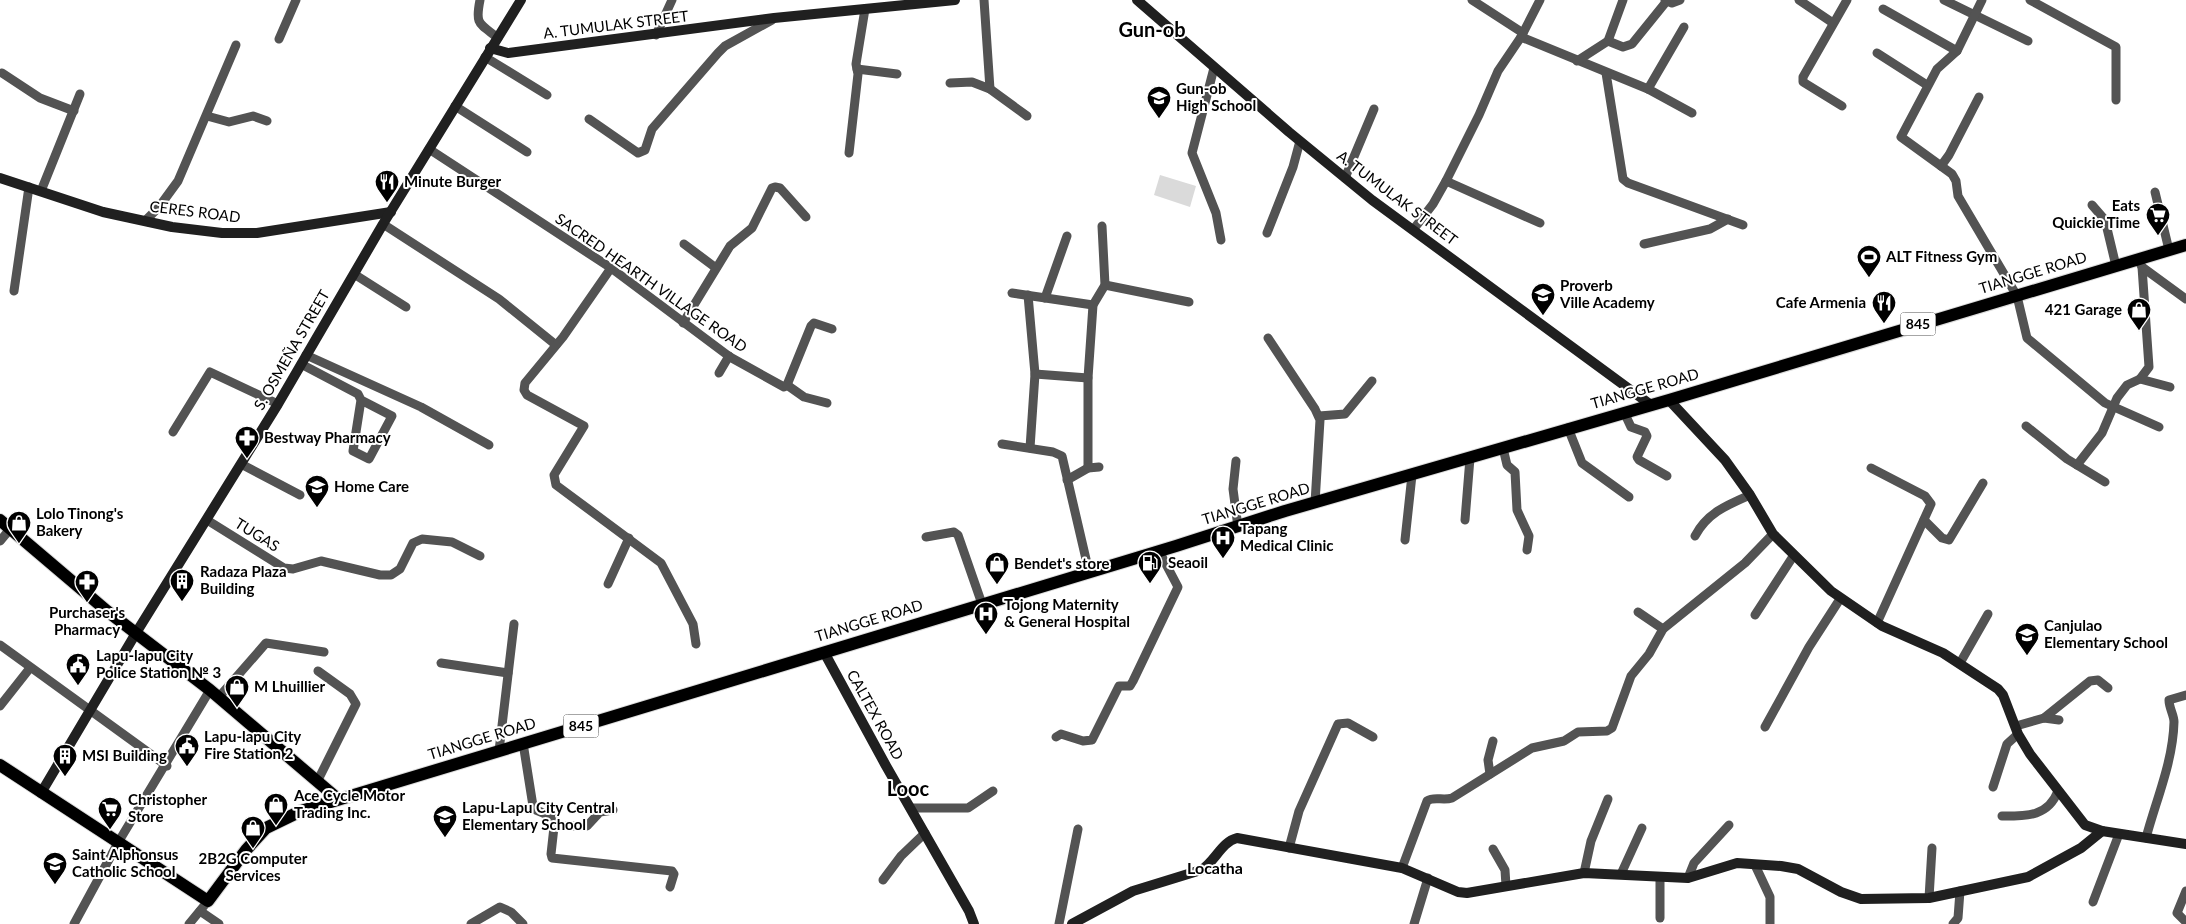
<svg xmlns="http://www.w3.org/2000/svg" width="2186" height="924" font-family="Lato,sans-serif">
<rect width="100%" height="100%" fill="#fff"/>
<path fill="#dadada" d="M1160 175 1196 186 1190 207 1154 195Z"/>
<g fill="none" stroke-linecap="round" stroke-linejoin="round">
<defs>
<g id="primary">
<path d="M0 520 107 611 210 690 338 799"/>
<path d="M0 765 208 901 246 850 266 828 301 811 1176 546 1285 511 1669 400 2186 245"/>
</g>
</defs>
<use href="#primary" stroke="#dbdbdb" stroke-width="14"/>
<g stroke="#535353" stroke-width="9">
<path d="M480 0C475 25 479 23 498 38"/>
<path d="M984 0 990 89"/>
<path d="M1472 0 1523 33"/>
<path d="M1665 0 1672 3 1680 0"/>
<path d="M1799 0 1833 23"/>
<path d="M1944 0 2028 41"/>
<path d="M1982 0 1957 51 1937 69 1901 137 1952 174 1956 181 1958 196 2017 296 2027 338 2105 403 2159 427"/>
<path d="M2030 0 2116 47V100"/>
<path d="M1883 9 1957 51"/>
<path d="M656 35 672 0"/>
<path d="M1521 37 1648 89 1692 113"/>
<path d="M279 39 296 0"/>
<path d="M1608 41 1623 47 1632 44 1666 2"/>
<path d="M1877 53 1927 85"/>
<path d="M485 57 547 95"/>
<path d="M1577 61 1608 41 1623 0"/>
<path d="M1214 68 1192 153 1216 213 1221 240"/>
<path d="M857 69 897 74"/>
<path d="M2 73 40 98 74 111"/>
<path d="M1606 73 1623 179 1628 183 1743 225"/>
<path d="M950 83 972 82 990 89 1027 116"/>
<path d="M1648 89 1684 27"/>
<path d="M455 106 527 152"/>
<path d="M1842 106 1803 82V77L1847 0"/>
<path d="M207 116 229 122 253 116 267 121"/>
<path d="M589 119 638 153 645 150 652 129 718 53 725 46 772 20"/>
<path d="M429 149 611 268 730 357 784 387 787 385 811 326 814 323 832 329"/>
<path d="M849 153 858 74 856 64 865 9"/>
<path d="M1941 166 1949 155 1979 97"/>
<path d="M1345 178 1374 109"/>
<path d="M1446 181 1540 223"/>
<path d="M41 191 80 94"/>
<path d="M2155 192 2169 250"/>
<path d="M2092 205 2105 220 2116 266"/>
<path d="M145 221 159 207 178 181 236 45"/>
<path d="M383 224 499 299 556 345"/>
<path d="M1413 230 1433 204 1446 181 1479 115 1498 71 1521 37 1540 0"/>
<path d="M1267 233 1293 167 1300 141"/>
<path d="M684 244 716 268"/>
<path d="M1644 244 1710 229 1728 219"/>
<path d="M2138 259 2142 267 2149 367 2140 379"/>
<path d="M2142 267 2186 299"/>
<path d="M611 268 563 337 525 383 524 390 527 395 584 426 554 475 556 485 661 563 693 624 696 644"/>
<path d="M354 274 406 307"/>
<path d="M1105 285 1189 302"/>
<path d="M14 291 29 187"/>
<path d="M1012 293 1093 305"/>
<path d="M1028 295 1035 374 1030 448"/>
<path d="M1045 298 1067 236"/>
<path d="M683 323 730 246 752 228 772 188 775 187 780 188 806 217"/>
<path d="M1268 338 1315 409 1320 420 1315 503"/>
<path d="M306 355 421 407 489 445"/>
<path d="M301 364 358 394 361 400 353 451 369 459 392 416 361 400"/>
<path d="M719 373 729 356"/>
<path d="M1035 374 1088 378"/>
<path d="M787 385 804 397 827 403"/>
<path d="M1624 412 1631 427 1645 432 1647 436 1637 457 1639 460 1667 476"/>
<path d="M1319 416 1345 414 1372 381"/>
<path d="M2026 426 2067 459 2105 482"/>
<path d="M1568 428 1582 463 1629 497"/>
<path d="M173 432 210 372 278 404"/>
<path d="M1002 444 1053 452 1062 456 1089 572"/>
<path d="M1503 448 1507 465 1515 472 1517 510 1529 536 1527 550"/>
<path d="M1236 461 1233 489 1238 527"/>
<path d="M241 464 300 495"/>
<path d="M2077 465 2102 433 2117 398 2127 385 2140 379 2170 387"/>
<path d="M1088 468V378L1093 305 1105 285 1102 226"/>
<path d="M1871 468 1925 496 1931 504 1877 623"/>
<path d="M1067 480 1088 468 1099 467"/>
<path d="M207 520 284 568 293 569 321 561 380 575H391L400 569 413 543 422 539 452 542 480 556"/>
<path d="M1465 520 1470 458"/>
<path d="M1924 520 1942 538 1949 540 1983 483"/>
<path d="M1695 536C1707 513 1727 505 1750 495"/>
<path d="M926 537 954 532 958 535 982 604"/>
<path d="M1405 540 1412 475"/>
<path d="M0 541 10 529"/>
<path d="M608 584 629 538"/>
<path d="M1638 612 1663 629"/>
<path d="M1755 615 1794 555"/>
<path d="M0 645 167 766"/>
<path d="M441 663 508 673"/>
<path d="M1960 663 1988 614"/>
<path d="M318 671 350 694 356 704 318 780"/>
<path d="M219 697 266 643 324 652"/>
<path d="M0 706 30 668"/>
<path d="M2044 718 2090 681 2098 680 2108 688"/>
<path d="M2016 726 2044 718 2059 720"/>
<path d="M1765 727 1809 647 1840 599"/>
<path d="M1056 737 1061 734 1083 741 1092 740 1119 686H1130L1133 681 1178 587 1159 551"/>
<path d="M523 743 533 806 536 810 555 818 551 854 552 858 672 871 674 874 670 887"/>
<path d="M499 751 514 624"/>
<path d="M1490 774 1488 760 1493 741"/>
<path d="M1993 787 2007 744 2018 734"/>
<path d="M910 808H968L993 791"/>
<path d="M2002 816C2026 816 2048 817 2058 791"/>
<path d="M555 826H587L600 812 613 810"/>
<path d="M2146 838C2156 800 2173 762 2174 722 2174 715 2169 708 2169 700L2186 695"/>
<path d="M1289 848 1299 811 1338 724 1348 723 1373 737"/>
<path d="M1493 849 1505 870 1506 886"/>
<path d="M1755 865 1770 897V924"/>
<path d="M1402 868 1427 801C1434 796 1443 801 1452 798L1532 748 1564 741 1578 732 1607 731 1612 728 1631 676 1649 654 1663 629 1745 563 1773 534"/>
<path d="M1584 873 1591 841 1608 799"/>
<path d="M1621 874 1642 828"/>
<path d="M1660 878V918"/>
<path d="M1688 878 1694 863 1729 825"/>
<path d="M883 880 901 856 925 833"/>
<path d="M2186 891 2177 913 2186 922"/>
<path d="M1929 898 1932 848"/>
<path d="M2093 902 2119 834"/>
<path d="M200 911 219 924"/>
<path d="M74 924 119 841 210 690"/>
<path d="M189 924 208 901"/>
<path d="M471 924 500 907 511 912 523 924"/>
<path d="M1059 924 1078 829"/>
<path d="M1414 924 1428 878"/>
<path d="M1953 924 1958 918 1960 891"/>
</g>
<g stroke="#202020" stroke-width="10">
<path d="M1137 0 1289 132 1372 200 1651 405"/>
<path d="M490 48 508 53 774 18 955 0"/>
<path d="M0 178 103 212 172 227 222 233H257L391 212"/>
<path d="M1669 400 1725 460 1750 495 1773 534 1831 591 1882 626 1943 653 1998 689 2003 695 2018 734 2030 754 2085 825 2102 831 2186 844"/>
<path d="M824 652 885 764 969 911 974 924"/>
<path d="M41 793 136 633 278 404 383 224 521 0"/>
<path d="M1072 924 1133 891 1201 870C1215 862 1221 842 1237 838L1402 868 1458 892 1467 893 1584 873 1688 878 1737 863 1781 866 1798 869 1841 892 1861 899 1929 898 2028 877 2081 848 2102 831"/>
</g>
<use href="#primary" stroke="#000" stroke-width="12"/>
</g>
<defs>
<symbol id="school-pin" viewBox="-11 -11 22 30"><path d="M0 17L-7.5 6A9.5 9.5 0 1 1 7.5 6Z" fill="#000" stroke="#fff"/><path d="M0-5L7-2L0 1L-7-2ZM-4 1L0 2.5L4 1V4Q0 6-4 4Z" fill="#fff"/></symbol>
<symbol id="restaurant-pin" viewBox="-11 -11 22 30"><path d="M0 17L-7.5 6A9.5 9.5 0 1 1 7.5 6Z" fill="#000" stroke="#fff"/><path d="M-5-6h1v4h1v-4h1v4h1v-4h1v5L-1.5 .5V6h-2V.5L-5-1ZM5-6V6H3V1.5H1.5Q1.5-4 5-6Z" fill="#fff"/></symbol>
<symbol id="supermarket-pin" viewBox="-11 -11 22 30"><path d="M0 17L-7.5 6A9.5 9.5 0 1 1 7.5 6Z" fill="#000" stroke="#fff"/><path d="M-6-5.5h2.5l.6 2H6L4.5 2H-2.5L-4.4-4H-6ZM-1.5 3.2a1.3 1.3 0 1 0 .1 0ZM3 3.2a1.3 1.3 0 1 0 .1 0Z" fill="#fff"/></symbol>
<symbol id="stadium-pin" viewBox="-11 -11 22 30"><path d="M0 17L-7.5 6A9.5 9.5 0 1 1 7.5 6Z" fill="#000" stroke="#fff"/><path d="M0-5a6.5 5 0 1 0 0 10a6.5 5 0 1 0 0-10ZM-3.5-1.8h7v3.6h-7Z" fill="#fff"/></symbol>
<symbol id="shop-pin" viewBox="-11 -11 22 30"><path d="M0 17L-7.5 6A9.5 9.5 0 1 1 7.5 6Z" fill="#000" stroke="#fff"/><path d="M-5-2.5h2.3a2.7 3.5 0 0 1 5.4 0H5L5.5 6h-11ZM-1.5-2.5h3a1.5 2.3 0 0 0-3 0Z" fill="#fff"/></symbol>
<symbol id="pharmacy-pin" viewBox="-11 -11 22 30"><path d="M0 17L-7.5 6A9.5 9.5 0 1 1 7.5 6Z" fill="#000" stroke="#fff"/><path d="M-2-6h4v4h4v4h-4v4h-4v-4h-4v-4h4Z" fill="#fff"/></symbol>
<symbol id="hospital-pin" viewBox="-11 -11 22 30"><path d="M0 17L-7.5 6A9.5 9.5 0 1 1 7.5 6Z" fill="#000" stroke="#fff"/><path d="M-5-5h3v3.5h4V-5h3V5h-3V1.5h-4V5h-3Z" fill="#fff"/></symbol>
<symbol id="fuel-pin" viewBox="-11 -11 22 30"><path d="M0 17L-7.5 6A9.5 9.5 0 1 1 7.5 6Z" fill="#000" stroke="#fff"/><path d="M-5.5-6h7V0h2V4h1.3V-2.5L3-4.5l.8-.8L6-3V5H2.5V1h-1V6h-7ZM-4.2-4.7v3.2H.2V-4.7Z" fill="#fff"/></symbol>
<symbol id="building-pin" viewBox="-11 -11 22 30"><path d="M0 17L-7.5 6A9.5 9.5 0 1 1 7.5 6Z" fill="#000" stroke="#fff"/><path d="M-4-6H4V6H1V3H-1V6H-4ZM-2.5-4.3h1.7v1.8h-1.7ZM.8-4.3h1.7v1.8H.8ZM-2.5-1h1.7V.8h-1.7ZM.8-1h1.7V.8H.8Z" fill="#fff"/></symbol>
<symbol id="civic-pin" viewBox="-11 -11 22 30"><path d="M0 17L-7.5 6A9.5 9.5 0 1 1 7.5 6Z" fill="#000" stroke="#fff"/><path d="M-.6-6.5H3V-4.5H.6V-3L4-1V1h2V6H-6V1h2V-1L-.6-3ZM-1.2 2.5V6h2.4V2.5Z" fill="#fff"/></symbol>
</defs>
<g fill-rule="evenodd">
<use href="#school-pin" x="1145" y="84" width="28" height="38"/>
<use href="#restaurant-pin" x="373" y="168" width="28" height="38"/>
<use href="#supermarket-pin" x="2144" y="201" width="28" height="38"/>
<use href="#stadium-pin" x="1855" y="243" width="28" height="38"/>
<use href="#school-pin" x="1529" y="281" width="28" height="38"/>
<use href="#restaurant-pin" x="1870" y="289" width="28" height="38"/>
<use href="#shop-pin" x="2125" y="296" width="28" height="38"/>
<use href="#pharmacy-pin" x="233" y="424" width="28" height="38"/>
<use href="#school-pin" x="303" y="473" width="28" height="38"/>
<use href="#shop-pin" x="5" y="509" width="28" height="38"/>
<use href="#hospital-pin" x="1209" y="524" width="28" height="38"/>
<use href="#fuel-pin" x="1136" y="549" width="28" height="38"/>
<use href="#shop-pin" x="983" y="550" width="28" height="38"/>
<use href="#building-pin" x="168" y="567" width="28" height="38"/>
<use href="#pharmacy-pin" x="73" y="568" width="28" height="38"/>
<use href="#hospital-pin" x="972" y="600" width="28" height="38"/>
<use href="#school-pin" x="2013" y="621" width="28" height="38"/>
<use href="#civic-pin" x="64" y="651" width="28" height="38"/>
<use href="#shop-pin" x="223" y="673" width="28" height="38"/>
<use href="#civic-pin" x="173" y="732" width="28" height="38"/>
<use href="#building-pin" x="51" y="742" width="28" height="38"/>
<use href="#shop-pin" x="262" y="791" width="28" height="38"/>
<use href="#supermarket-pin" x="96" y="795" width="28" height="38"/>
<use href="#school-pin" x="431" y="803" width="28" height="38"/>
<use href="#shop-pin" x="239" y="814" width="28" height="38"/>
<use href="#school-pin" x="41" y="850" width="28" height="38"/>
</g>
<g text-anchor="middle" stroke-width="4" stroke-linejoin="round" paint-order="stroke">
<g fill="#fff" stroke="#4c4c4c" stroke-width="1">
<rect x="1900.5" y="312.5" width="35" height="23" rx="4"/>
<rect x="563.5" y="714.5" width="35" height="23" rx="4"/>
</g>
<g font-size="14" font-weight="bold" fill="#000">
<text x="1918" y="329">845</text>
<text x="581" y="731">845</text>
</g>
<g font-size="15" fill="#000" stroke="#fff">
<text transform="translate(616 25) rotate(-7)" y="5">A. TUMULAK STREET</text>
<text transform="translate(1397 198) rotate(37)" y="5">A. TUMULAK STREET</text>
<text transform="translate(195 212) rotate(7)" y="5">CERES ROAD</text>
<text transform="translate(2033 273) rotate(-17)" y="5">TIANGGE ROAD</text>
<text transform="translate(651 283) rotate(35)" y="5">SACRED HEARTH VILLAGE ROAD</text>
<text transform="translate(292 350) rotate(-60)" y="5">S. OSMEÑA STREET</text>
<text transform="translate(1645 389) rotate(-16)" y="5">TIANGGE ROAD</text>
<text transform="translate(1256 504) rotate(-17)" y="5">TIANGGE ROAD</text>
<text transform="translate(257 535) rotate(32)" y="5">TUGAS</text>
<text transform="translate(869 621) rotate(-17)" y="5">TIANGGE ROAD</text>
<text transform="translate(875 715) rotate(61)" y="5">CALTEX ROAD</text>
<text transform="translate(482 739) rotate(-17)" y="5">TIANGGE ROAD</text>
</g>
<g font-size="15" font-weight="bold" fill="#000" stroke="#fff" text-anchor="start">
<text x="1176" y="94">Gun-ob<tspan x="1176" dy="17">High School</tspan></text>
<text x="404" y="187">Minute Burger</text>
<text x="2140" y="211" text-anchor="end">Eats<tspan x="2140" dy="17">Quickie Time</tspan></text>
<text x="1886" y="262">ALT Fitness Gym</text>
<text x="1560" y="291">Proverb<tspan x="1560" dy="17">Ville Academy</tspan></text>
<text x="1866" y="308" text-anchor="end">Cafe Armenia</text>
<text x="2122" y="315" text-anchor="end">421 Garage</text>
<text x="264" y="443">Bestway Pharmacy</text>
<text x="334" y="492">Home Care</text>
<text x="36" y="519">Lolo Tinong's<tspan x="36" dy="17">Bakery</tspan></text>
<text x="1240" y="534">Tapang<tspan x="1240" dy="17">Medical Clinic</tspan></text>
<text x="1168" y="568">Seaoil</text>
<text x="1014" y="569">Bendet's store</text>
<text x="200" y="577">Radaza Plaza<tspan x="200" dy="17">Building</tspan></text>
<text x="1004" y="610">Tojong Maternity<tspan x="1004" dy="17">&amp; General Hospital</tspan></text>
<text x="87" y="618" text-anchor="middle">Purchaser's<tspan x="87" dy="17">Pharmacy</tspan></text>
<text x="2044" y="631">Canjulao<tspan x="2044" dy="17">Elementary School</tspan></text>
<text x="96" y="661">Lapu-lapu City<tspan x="96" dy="17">Police Station № 3</tspan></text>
<text x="254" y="692">M Lhuillier</text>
<text x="204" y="742">Lapu-lapu City<tspan x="204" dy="17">Fire Station 2</tspan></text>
<text x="82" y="761">MSI Building</text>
<text x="294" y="801">Ace Cycle Motor<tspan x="294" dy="17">Trading Inc.</tspan></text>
<text x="128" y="805">Christopher<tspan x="128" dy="17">Store</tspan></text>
<text x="462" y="813">Lapu-Lapu City Central<tspan x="462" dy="17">Elementary School</tspan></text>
<text x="72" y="860">Saint Alphonsus<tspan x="72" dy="17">Catholic School</tspan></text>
<text x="253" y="864" text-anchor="middle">2B2G Computer<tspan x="253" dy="17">Services</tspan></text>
</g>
<g font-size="16" font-weight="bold" fill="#000" stroke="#fff">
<text x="1215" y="874">Locatha</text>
</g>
<g font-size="20" font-weight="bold" fill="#000" stroke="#fff">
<text x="1152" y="37">Gun-ob</text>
<text x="908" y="796">Looc</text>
</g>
</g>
</svg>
